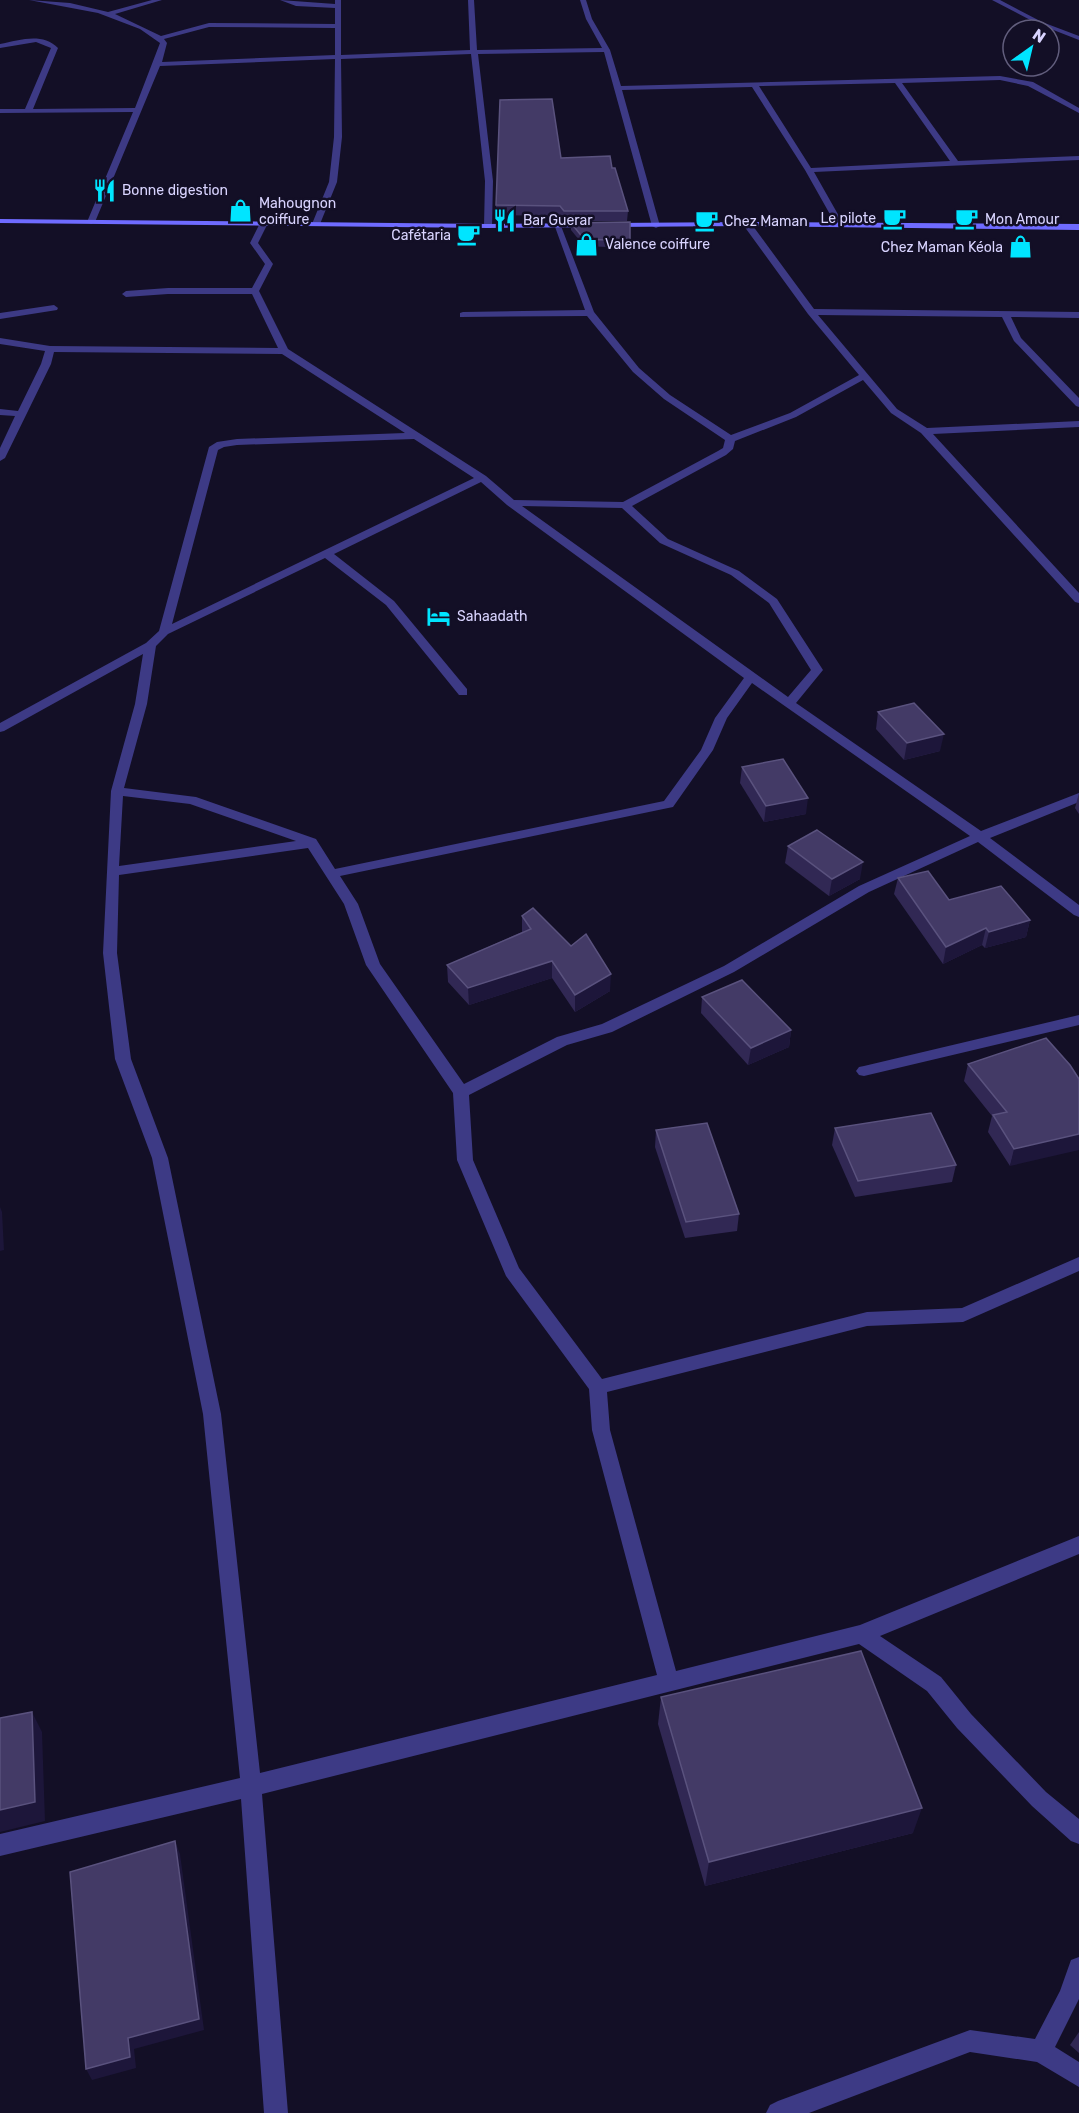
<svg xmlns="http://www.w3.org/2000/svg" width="1079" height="2113" font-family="Rubik,sans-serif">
<rect width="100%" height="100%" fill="#130f26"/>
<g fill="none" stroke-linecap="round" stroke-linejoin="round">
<g fill="#3d3a85" fill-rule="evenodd">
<path d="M29 0 70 3 108 12 152 0H162L115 14 161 36 209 23 335 24V8L296 6 280 0 335 4V0H341V55L470 50 468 0H474L477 50 602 48 586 19 580 0H586L592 19 610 50 621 86 1000 76 1033 82 1079 108V113L1028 86 1000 80 902 83 958 161 1079 156V160L814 172 844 225 840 227 836 225 805 170 752 87 622 90 660 226 656 228 652 226 604 52 478 54 493 181 492 226 488 228 484 226 485 181 471 54 341 59 342 137 337 182 320 224 316 226 312 224 329 182 334 137 335 59 160 66 95 222 91 224 87 222 133 112 0 113V109H25L51 48 36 42 0 48V44C20 40 42 32 58 48L33 109 135 108 160 43 140 29 98 13ZM209 27 335 28V55L162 62 167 43 164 39ZM895 83 950 161 811 168 759 86Z"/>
<path d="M992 0H1000L1042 22 1079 36V40L1038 24Z"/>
<path d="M261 221 268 223 258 243 273 264 259 291 288 349 486 476 514 500 623 502 718 451 723 448 725 440 664 399 633 372 587 316 460 317V313L463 312 585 310 554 224 561 226 594 312 639 368 670 395 731 435 790 413 859 375 808 314 744 226V222H750L814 309 1079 312V318L1011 317 1021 338 1079 398V407L1076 406 1014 341 1002 317 818 315 897 409 927 428 1079 421V427L933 434 1079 593V603L1075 602 921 433 891 413 863 380 796 417 735 441 733 449 726 455 632 506 668 539 739 571 777 599 823 670 796 703 981 831 1079 793V802L990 838 1079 905V917L1074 915 978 842 869 892 734 972 612 1032 567 1045 469 1095 473 1160 519 1268 602 1379 867 1312 962 1308 1079 1257V1271L963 1322 867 1326 607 1392 610 1430 676 1671 860 1625 1079 1536V1554L880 1636 941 1677 971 1714 1046 1792 1079 1819V1844L1071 1841 1032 1806 957 1728 927 1691 859 1644 262 1794 288 2113H264L241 1799 0 1856V1834L240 1778 203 1414 152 1158 115 1059 103 953 111 791 135 704 143 654 4 731 0 732V723L146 643 159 631 209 447 217 442 237 439 405 433 282 354 54 352 51 364 5 458 0 461V448L15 416 0 415V409L18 411 41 364 45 351 0 344V338L50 346 278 348 252 294H168L126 297 122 294 126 291 168 288H252L265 264 250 243ZM414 439 474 478 172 624 218 450 224 447 237 445ZM481 482 507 505 744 678 715 718 701 750 664 801 335 869 316 839 196 797 124 788 147 704 156 646 168 634 325 558 386 605 459 695H467V689L394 601 334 554ZM522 506 622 508 660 543 731 575 769 603 811 670 788 697ZM752 683 970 836 859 886 724 966 602 1024 557 1037 464 1084 380 964 358 904 340 876 673 807 713 750 727 718ZM123 796 190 804 296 841 119 866ZM308 848 344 904 366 965 453 1093 457 1160 506 1276 589 1389 592 1430 657 1675 260 1773 221 1414 168 1158 131 1059 117 953 119 875Z"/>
<path d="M54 305 58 308 57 310 0 319V313Z"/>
<path d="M1079 1015V1025L864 1076 859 1075 856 1071 859 1067 864 1066Z"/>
<path d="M1079 1957V1999L1055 2047 1079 2062V2087L1037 2062 970 2052 809 2113H766L770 2105 778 2101 970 2030 1035 2039 1060 1991 1071 1960Z"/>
</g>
<path fill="#6f6bff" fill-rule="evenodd" d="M0 219 488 224 747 222 1079 224V230L747 226 488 228 0 223Z"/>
</g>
<g fill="#312854">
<path d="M561 158 612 168 628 211 627 221H564L560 216 496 215V205Z"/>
<path d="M630 222V248L584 246 571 230V223Z"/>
<path d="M878 712 940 751 904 760 876 729Z"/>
<path d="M742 767 806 814 764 822 740 783Z"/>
<path d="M1079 793V814L1075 808Z"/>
<path d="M788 846 860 879 829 896 785 863Z"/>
<path d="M898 878 949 900 1030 920 1026 937 985 948 982 945 943 964 894 894Z"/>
<path d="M522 916 610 991 575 1012 552 978 469 1005 448 982 447 965 522 932Z"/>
<path d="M702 997 791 1030 789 1047 748 1065 701 1013Z"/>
<path d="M1046 1038 1010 1166 988 1132 992 1116 964 1081 968 1064Z"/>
<path d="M835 1128 956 1165 952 1182 855 1197 832 1145Z"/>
<path d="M656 1130 739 1214 737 1231 685 1238 655 1147Z"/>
<path d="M661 1697 913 1833 705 1886 658 1724Z"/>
<path d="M1079 2032V2053L1070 2045Z"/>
</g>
<g fill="#1d163a">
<path d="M944 734 940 751 904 760 907 743Z"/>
<path d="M808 798 806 814 764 822 766 806Z"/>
<path d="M863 862 860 879 829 896 832 879Z"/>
<path d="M1030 920 1026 937 985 948 989 932Z"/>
<path d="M986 928 982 945 943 964 946 947Z"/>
<path d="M552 961V978L469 1005 468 988Z"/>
<path d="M611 974 610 991 575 1012V995Z"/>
<path d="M791 1030 789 1047 748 1065 751 1048Z"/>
<path d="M1079 1134V1150L1010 1166 1014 1149Z"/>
<path d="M0 1207 2 1212 4 1250 0 1251Z"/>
<path d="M32 1712 42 1732 45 1821 0 1832V1810Z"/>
<path d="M922 1808 913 1833 705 1886 709 1862Z"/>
<path d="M175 1841 180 1854 204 2030 134 2049 136 2068 92 2080 86 2069 128 2038Z"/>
</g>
<g fill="#433a66" stroke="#5a527e" stroke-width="1.5">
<path d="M552 99 561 158 610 156 612 168H615L628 211H564L560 206 496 205 500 100Z"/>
<path d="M630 222V241L584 239 571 223Z"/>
<path d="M914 703 944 734 907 743 878 712Z"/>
<path d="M783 759 808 798 766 806 742 767Z"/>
<path d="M817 830 863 862 832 879 788 846Z"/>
<path d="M928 871 949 900 1001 886 1030 920 989 932 986 928 946 947 898 878Z"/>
<path d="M533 908 571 946 586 934 611 974 575 995 552 961 468 988 447 965 531 929 522 916Z"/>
<path d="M742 980 791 1030 751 1048 702 997Z"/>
<path d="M1046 1038 1070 1065 1079 1079V1134L1014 1149 993 1115 1007 1112 968 1064Z"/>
<path d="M931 1113 956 1165 858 1181 835 1128Z"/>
<path d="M707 1123 739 1214 686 1222 656 1130Z"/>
<path d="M861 1651 922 1808 709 1862 661 1697Z"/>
<path d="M32 1712 35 1802 0 1810V1718Z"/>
<path d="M175 1841 199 2019 128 2038 130 2057 86 2069 70 1872Z"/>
</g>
<defs>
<symbol id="restaurant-bare" viewBox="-9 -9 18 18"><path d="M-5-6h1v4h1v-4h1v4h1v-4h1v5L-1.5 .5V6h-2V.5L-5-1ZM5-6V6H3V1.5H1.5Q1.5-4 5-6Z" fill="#00e5ff" stroke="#130f26" stroke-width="2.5" paint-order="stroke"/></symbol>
<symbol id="shop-bare" viewBox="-9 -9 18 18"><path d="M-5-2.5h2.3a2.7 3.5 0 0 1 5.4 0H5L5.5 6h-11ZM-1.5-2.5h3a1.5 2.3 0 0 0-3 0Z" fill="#00e5ff" stroke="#130f26" stroke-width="2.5" paint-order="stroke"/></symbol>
<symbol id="cafe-bare" viewBox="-9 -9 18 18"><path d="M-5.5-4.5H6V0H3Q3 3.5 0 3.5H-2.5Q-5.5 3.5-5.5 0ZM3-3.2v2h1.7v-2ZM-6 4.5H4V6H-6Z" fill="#00e5ff" stroke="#130f26" stroke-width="2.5" paint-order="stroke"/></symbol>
<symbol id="hotel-bare" viewBox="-9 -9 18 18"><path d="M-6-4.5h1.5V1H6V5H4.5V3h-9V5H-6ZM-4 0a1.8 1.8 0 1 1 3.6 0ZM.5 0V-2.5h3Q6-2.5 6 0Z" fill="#00e5ff" stroke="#130f26" stroke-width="2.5" paint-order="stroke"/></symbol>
</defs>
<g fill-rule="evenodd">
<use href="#restaurant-bare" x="88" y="174" width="33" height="33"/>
<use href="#shop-bare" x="224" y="194" width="33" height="33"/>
<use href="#cafe-bare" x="878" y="202" width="33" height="33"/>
<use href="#cafe-bare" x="950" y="202" width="33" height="33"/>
<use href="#restaurant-bare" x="488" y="204" width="33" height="33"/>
<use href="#cafe-bare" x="690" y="204" width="33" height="33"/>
<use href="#cafe-bare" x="452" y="218" width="33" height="33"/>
<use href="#shop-bare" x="570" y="228" width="33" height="33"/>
<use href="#shop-bare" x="1004" y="230" width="33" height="33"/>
<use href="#hotel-bare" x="422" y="600" width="33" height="33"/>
</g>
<g text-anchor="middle" stroke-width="5" stroke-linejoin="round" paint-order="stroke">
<g font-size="14" fill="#d9d4ff" stroke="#130f26" text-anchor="start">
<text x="122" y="195">Bonne digestion</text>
<text x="259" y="208">Mahougnon<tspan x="259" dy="16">coiffure</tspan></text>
<text x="876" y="223" text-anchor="end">Le pilote</text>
<text x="985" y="224">Mon Amour</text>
<text x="523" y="225">Bar Guerar</text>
<text x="724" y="226">Chez Maman</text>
<text x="451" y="240" text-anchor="end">Cafétaria</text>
<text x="605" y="249">Valence coiffure</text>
<text x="1003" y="252" text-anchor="end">Chez Maman Kéola</text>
<text x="457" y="621">Sahaadath</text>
</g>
</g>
<g transform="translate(1031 48) rotate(34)"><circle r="28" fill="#130f26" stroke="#625e7d" stroke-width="1.5"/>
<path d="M0-4.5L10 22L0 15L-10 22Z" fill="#00e5ff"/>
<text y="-9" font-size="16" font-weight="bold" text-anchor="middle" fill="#d9d4ff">N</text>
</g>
</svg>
